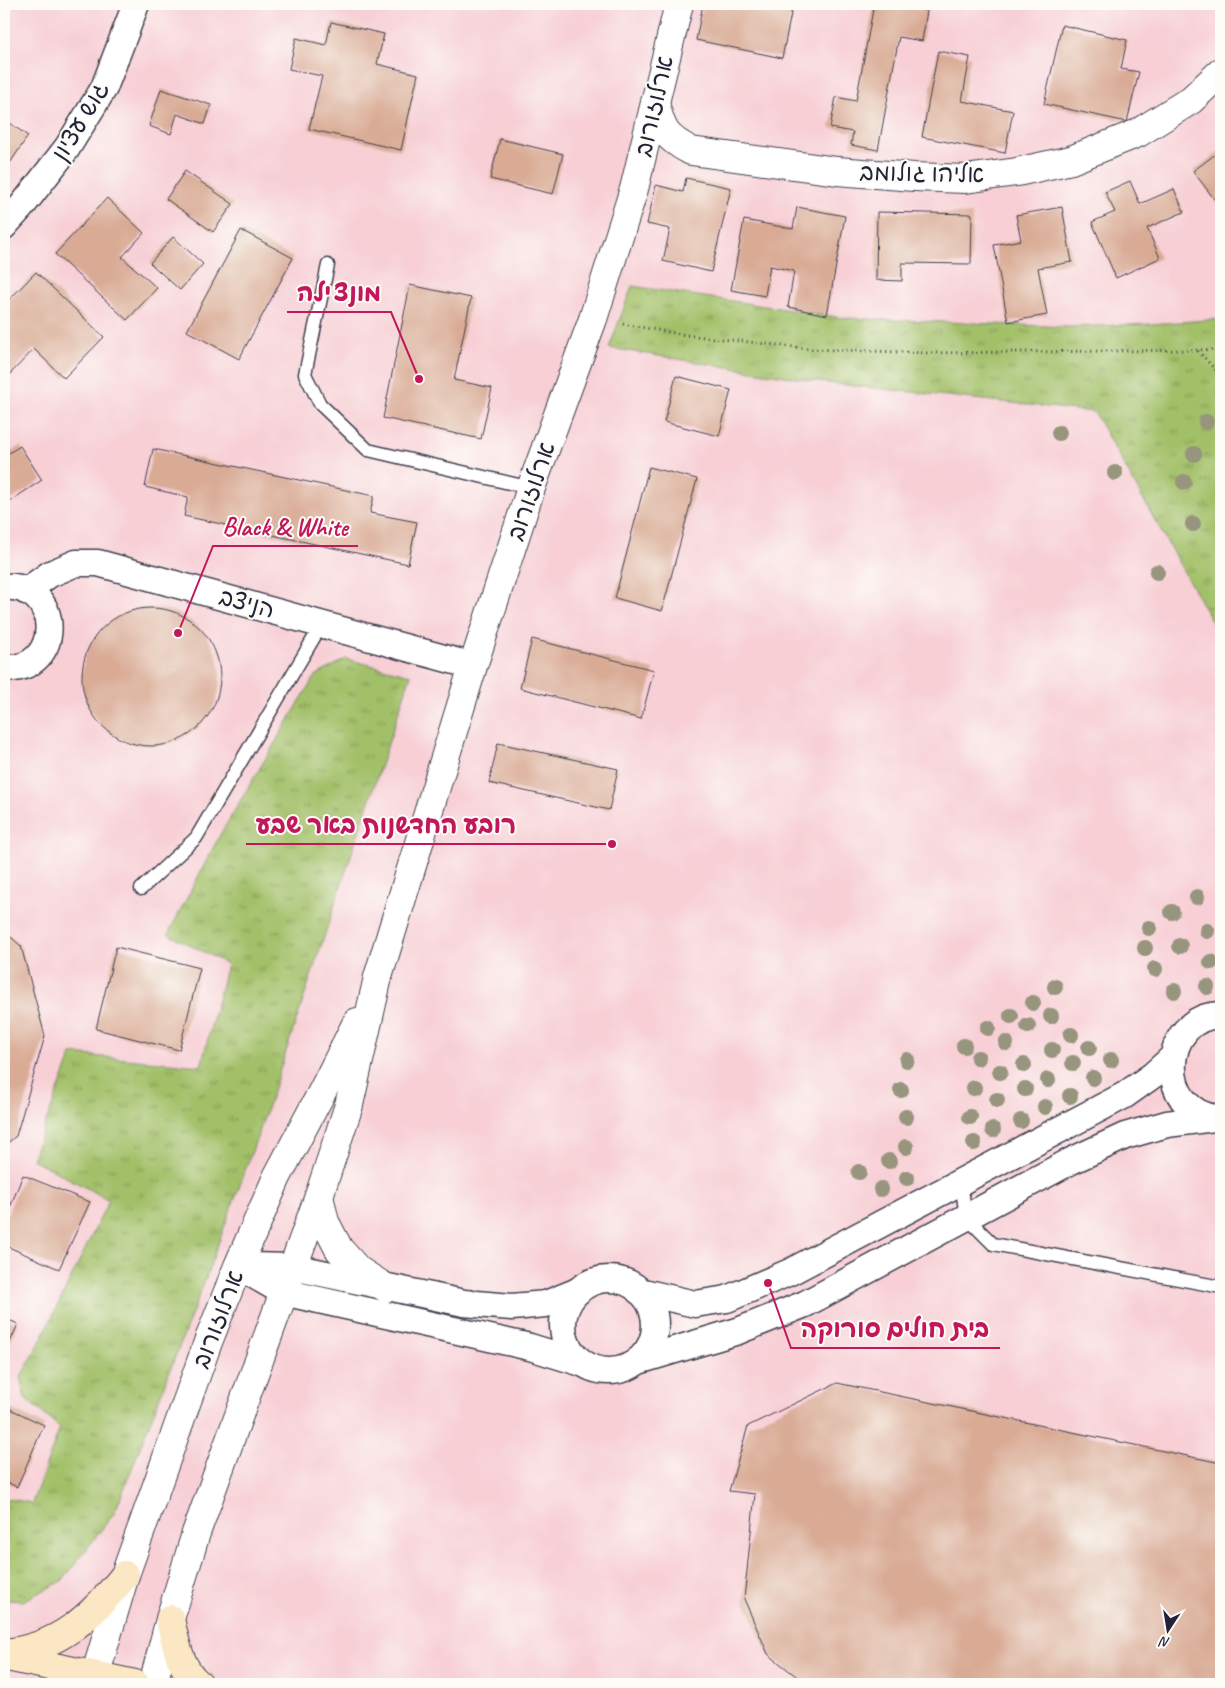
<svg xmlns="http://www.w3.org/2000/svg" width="1225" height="1688" font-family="Caveat,'Playpen Sans Hebrew',sans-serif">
<defs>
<pattern id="grass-tufts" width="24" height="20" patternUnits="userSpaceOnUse" patternTransform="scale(1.25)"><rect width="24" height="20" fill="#a2c068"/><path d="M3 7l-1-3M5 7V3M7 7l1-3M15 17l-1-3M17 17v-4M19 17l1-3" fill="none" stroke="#849c57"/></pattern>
</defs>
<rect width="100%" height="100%" fill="#fdfcf7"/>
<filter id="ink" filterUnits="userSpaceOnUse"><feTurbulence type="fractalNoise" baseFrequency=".02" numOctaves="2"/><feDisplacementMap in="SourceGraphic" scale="10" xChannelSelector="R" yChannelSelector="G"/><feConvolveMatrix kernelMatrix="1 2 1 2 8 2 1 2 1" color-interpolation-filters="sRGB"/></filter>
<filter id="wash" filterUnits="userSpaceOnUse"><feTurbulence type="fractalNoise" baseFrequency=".0096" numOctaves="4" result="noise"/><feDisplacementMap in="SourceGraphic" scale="20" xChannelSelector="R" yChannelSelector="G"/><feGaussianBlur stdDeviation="1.12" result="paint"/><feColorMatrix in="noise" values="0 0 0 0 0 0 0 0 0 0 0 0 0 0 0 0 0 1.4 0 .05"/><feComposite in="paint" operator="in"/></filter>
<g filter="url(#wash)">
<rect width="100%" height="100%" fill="#eedebd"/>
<rect fill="#f7cfd5" x="4" y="4" width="1217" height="1680"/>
<g fill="url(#grass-tufts)" stroke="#627152">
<path d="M632 286 844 318 1070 327 1151 324 1221 319V638L1094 412 827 383 609 348Z"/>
<path d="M346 659 411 675 262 1124 202 1288 115 1512 62 1581 23 1601 4 1600V1498L32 1503 60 1428 25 1398 20 1378 35 1352 109 1200 32 1159 72 1054 201 1066 227 964 168 934 221 833 315 676Z"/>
</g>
<g id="blocks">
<g fill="#d9ab95">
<path d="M703 4H793L782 58 696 40Z"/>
<path d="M874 4H887L927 11 922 41 899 37 878 150 851 145 853 132 830 128 836 97 856 101Z"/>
<path d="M331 22 384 34 377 64 418 74 401 150 309 129 322 76 289 69 296 38 326 45Z"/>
<path d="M1062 25 1127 40 1121 69 1139 72 1127 122 1044 104Z"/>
<path d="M938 51 970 57 962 101 1013 111 1005 153 922 137Z"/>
<path d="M161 89 211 105 205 124 177 114 171 134 149 126Z"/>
<path d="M4 119 28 136 4 172Z"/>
<path d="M500 139 563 154 553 194 490 179Z"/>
<path d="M1221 150V208L1193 171Z"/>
<path d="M185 171 233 204 213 232 166 199Z"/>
<path d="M686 178 731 188 711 272 663 261 670 229 647 224 656 185 683 192Z"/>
<path d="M1130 181 1140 204 1174 189 1184 212 1147 228 1160 258 1116 278 1092 222 1115 212 1105 192Z"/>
<path d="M107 198 144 233 122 257 157 288 127 320 55 254Z"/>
<path d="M797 207 845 216 827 315 788 307 794 271 770 266 765 296 731 290 744 220 793 229Z"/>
<path d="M1062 207 1072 262 1038 268 1047 315 1008 322 994 245 1021 240 1016 215Z"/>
<path d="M877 212 972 214 971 264 902 263V281L876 280Z"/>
<path d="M241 230 293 258 239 359 187 331Z"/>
<path d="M173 237 203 264 180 290 150 263Z"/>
<path d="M36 272 104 337 64 378 34 349 9 375 4 371V305Z"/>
<path d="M410 285 471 298 454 380 492 388 481 439 383 418Z"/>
<path d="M676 376 731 390 719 436 664 422Z"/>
<path d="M20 446 42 480 4 505V456Z"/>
<path d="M153 449 374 496 370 513 417 522 408 564 184 516 188 497 145 487Z"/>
<path d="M649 467 697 479 662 611 615 598Z"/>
<circle cx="151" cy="677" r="69"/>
<path d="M532 639 654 670 641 719 520 688Z"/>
<path d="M498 743 618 769 609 810 489 783Z"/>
<path d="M4 931 21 946 45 1036 16 1136 4 1146Z"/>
<path d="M116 947 200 968 179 1050 96 1029Z"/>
<path d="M23 1175 90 1202 59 1269 4 1245V1216L7 1215Z"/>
<path d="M4 1318 18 1324 4 1356Z"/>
<path d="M837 1383 1221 1463V1684H806L768 1654 744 1599 755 1494 729 1491 748 1426Z"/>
<path d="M4 1406 44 1425 17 1487 4 1481Z"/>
</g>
</g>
</g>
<g filter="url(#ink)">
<use href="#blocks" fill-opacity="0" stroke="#413e4e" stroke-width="1"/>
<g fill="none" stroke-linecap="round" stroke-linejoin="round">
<defs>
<g id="service">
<path d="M328 265 305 374 320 404 368 450 531 488"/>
<path d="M141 889 196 838 322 624"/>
<path d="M961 1182 966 1217 993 1244 1221 1287"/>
</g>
<g id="minor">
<path d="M4 226 22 206 67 148 104 88 136 4"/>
<path d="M4 587C63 582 64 673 4 668"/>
<path d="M26 591 50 574 76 563H98L473 666"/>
<path d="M1217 1118C1156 1112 1159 1016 1221 1015"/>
<path d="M238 1266 283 1292 530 1347 582 1363"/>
<path d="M242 1266 293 1267 464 1303 512 1307 546 1304 578 1291"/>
<circle cx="609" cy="1325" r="46"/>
<path d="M639 1291 695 1304 727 1299 790 1272 1125 1095 1153 1075 1172 1058"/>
<path d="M638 1361 738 1331 805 1304 1071 1161 1125 1136 1167 1124 1214 1118"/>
</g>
<g id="tertiary">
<path d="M655 103C662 131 665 137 691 151L837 171 914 177 965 179 1017 172 1071 160 1138 133 1191 100 1221 72"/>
<path d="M319 1196 325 1222 339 1249 358 1270 386 1288"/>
<path d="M95 1676 125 1575 208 1342 238 1266 277 1177 323 1090 357 1022"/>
<path d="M153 1684 170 1619 196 1533 319 1196 349 1105 378 977 473 666 531 488 593 319 634 189 679 4"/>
</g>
<g id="secondary">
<path d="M170 1619C175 1640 180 1670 199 1684"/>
<path d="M4 1653C59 1648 92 1616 125 1575"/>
<path d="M7 1657 135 1684"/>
</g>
</defs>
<use href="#service" stroke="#413e4e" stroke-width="15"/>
<use href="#minor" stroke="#413e4e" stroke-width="29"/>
<use href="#tertiary" stroke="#413e4e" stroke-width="30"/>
<use href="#secondary" stroke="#413e4e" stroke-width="30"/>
<g stroke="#413e4e" stroke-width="3" stroke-dasharray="1 4" stroke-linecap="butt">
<path d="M623 324 686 335 812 349 929 353 1198 350 1221 349"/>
<path d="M1198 351 1221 376"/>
</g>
<use href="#service" stroke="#fff" stroke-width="12"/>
<use href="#minor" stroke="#fff" stroke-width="26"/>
<use href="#tertiary" stroke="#fff" stroke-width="28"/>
<use href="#secondary" stroke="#fbe7c3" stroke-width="28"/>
</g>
<g fill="#97957e">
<circle cx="1206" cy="422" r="8"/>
<circle cx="1059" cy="433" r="8"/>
<circle cx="1194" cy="454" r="8"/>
<circle cx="1115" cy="473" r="8"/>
<circle cx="1184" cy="482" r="8"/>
<circle cx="1193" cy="524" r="8"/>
<circle cx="1157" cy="572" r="8"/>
<circle cx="1197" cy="897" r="8"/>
<circle cx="1172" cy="912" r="8"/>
<circle cx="1149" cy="928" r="8"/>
<circle cx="1207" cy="931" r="8"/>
<circle cx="1180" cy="946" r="8"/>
<circle cx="1145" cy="948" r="8"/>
<circle cx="1211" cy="962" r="8"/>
<circle cx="1155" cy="969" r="8"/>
<circle cx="1055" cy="987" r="8"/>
<circle cx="1207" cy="987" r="8"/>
<circle cx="1174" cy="991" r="8"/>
<circle cx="1033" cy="1003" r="8"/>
<circle cx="1011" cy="1016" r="8"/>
<circle cx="1051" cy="1016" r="8"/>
<circle cx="1028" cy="1026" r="8"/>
<circle cx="988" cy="1028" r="8"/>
<circle cx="1071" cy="1035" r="8"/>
<circle cx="1006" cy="1043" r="8"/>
<circle cx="964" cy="1046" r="8"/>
<circle cx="1089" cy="1048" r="8"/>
<circle cx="1052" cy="1050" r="8"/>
<circle cx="978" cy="1058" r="8"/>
<circle cx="907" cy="1060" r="8"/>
<circle cx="1111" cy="1060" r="8"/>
<circle cx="1073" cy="1063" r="8"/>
<circle cx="1024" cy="1065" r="8"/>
<circle cx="1000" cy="1072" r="8"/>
<circle cx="1093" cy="1078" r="8"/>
<circle cx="1048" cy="1080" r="8"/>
<circle cx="974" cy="1088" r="8"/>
<circle cx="1025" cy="1089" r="8"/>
<circle cx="901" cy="1090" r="8"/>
<circle cx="1070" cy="1096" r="8"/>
<circle cx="997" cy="1100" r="8"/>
<circle cx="1045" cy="1107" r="8"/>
<circle cx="906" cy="1117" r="8"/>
<circle cx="970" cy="1117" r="8"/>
<circle cx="1021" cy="1121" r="8"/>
<circle cx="993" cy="1130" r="8"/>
<circle cx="974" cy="1143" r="8"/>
<circle cx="906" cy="1147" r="8"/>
<circle cx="889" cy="1161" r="8"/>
<circle cx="859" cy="1172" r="8"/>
<circle cx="907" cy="1178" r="8"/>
<circle cx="881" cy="1189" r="8"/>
</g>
</g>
<g text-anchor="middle" stroke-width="4" stroke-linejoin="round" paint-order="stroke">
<g font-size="24" fill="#22223b" stroke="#fdfcf7">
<text transform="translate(654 106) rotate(-77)" y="8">ארלוזורוב</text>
<text transform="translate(80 121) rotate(-59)" y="8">גוש עציון</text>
<text transform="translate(922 173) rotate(1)" y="8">אליהו גולומב</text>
<text transform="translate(531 491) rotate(-71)" y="8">ארלוזורוב</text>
<text transform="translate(247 603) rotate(15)" y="8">הניצב</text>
<text transform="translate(218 1319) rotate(-69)" y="8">ארלוזורוב</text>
</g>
</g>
<path fill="none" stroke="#c2185b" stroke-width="2" d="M419 379L391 312H287M178 633L213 546H358M612 844L526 844H246M768 1283L791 1348H1000"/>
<g fill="#c2185b" stroke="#fdfcf7" stroke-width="2">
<circle cx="419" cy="379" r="5"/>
<circle cx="178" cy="633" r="5"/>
<circle cx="612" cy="844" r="5"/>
<circle cx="768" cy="1283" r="5"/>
</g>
<g font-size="25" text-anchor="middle" font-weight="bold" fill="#c2185b" stroke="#fdfcf7" stroke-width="4" stroke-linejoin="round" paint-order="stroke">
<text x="339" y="301">מונצ'ילה</text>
<text x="285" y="535">Black &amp; White</text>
<text x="386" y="833">רובע החדשנות באר שבע</text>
<text x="895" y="1337">בית חולים סורוקה</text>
</g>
<rect width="1225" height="1688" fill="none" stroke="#fdfcf7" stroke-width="20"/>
<g transform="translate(1168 1630) rotate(192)" stroke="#fdfcf7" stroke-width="4" paint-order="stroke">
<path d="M0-4L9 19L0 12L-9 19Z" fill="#22223b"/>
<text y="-8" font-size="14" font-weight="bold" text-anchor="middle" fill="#22223b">N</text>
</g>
</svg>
